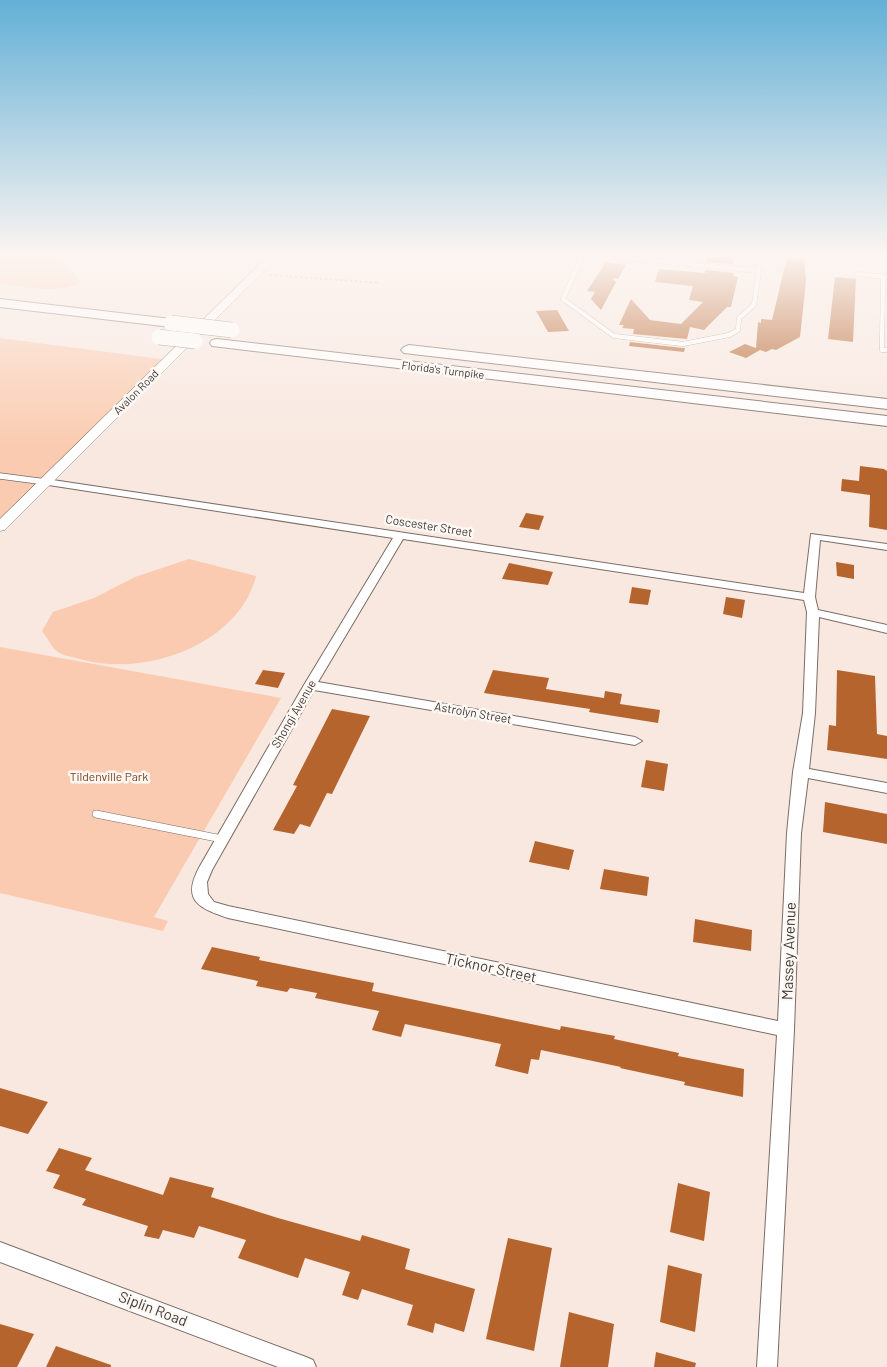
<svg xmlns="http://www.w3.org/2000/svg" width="887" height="1367" font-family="Barlow,sans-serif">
<rect width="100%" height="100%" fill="#f8e8e0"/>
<g fill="#facbb0">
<path d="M0 257H58L81 282C60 295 23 286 0 284Z"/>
<path d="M0 338 168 360 0 527Z"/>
<path d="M189 559 256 576C239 645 143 678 80 659 74 657 63 656 58 652 52 648 47 637 42 631L53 612 94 598 135 577Z"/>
<path d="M0 647 281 698 154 917 168 921 163 931 0 893Z"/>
</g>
<g fill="#b6642e">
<path d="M706 257H733V264L706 262Z"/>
<path d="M787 257 804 259 806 281 800 337 776 350 772 349 766 352 760 350 746 358 729 352 745 344 756 348 758 322 761 323V319L772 320Z"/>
<path d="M606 262 626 265 618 279 612 278 616 282 601 310 591 299 595 292 587 291Z"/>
<path d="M659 269 705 273V270L733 273V276L738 277 731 307H727L704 330 690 327 687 339 633 334 634 329 622 328 624 325H619L631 299 650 320 681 324 703 302 689 300 693 286 655 282Z"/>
<path d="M835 277 856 279 853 342 828 339Z"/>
<path d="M557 310 569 331 548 332 536 311Z"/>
<path d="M630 342 683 348H685L684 352 629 346Z"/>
<path d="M860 466 884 469 887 471V530L869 527 870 495 841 491 842 479 859 481Z"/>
<path d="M526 513 544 516 539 530 519 527Z"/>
<path d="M836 562 854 565V579L837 576Z"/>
<path d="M509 563 553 572 548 585 502 579Z"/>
<path d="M632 587 651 590 648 605 629 603Z"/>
<path d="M726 597 745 600 742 618 723 614Z"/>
<path d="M263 670 285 673 278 688 255 684Z"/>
<path d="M493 670 549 678 546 689 604 698 605 691 622 694 620 704 660 710 658 723 589 712 590 709 484 693Z"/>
<path d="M837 670 875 676 877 734 887 736V759L827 750 829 725 836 726Z"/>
<path d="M332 709 370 716 332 794 327 793 310 827 300 824 294 834 273 830 297 786 293 785Z"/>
<path d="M646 760 668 764 664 791 641 787Z"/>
<path d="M825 802 887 814V844L823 832Z"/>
<path d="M535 841 574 850 569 870 529 862Z"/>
<path d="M604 869 649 877 647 896 600 889Z"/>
<path d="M695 919 752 930 751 951 693 942Z"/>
<path d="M212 947 260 957 259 960 374 983 372 991 560 1030 561 1026 615 1036 614 1039 679 1053 678 1056 744 1069 743 1097 684 1085 685 1082 620 1068 621 1067 541 1050 539 1060 531 1059 528 1074 495 1066 501 1044 405 1024 401 1037 372 1030 379 1011 315 998 317 993 290 988 287 992 256 986 258 981 201 969Z"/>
<path d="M0 1088 48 1102 28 1134 0 1126Z"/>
<path d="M59 1148 92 1158 85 1170 163 1195 170 1177 214 1188 211 1197 278 1218 360 1241 362 1235 410 1249 405 1269 475 1289 464 1332 435 1323 433 1333 407 1325 413 1305 362 1289 358 1300 342 1295 350 1272 305 1258 298 1278 238 1258 246 1240 199 1226 194 1238 163 1230 159 1239 144 1236 148 1226 82 1205 86 1199 53 1188 60 1175 46 1171Z"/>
<path d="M678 1183 710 1192 704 1241 670 1232Z"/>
<path d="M508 1238 552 1248 534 1351 486 1339Z"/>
<path d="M668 1265 702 1274 695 1332 660 1322Z"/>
<path d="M569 1312 614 1324 608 1367H560Z"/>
<path d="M0 1324 34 1334 17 1367H0Z"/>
<path d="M56 1346 111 1365V1367H46Z"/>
<path d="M656 1352 696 1363 695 1367H654Z"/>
</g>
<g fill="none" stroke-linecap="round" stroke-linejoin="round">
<defs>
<g id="service-far2">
<path d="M582 257 563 299 614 336 683 344 729 335 738 330 739 318 754 305 759 271 758 257"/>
<path d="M617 257 759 271"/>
<path d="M858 274 886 277"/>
<path d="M883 277 882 350H887"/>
</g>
<path id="service-far1" d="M0 476 46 482"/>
<path id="service" d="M96 814 222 839"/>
<g id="minor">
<path d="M46 479 804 593 811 534 887 544V550L820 540 815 597 818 610 887 625V633L819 617 815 713 809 769 887 783V793L808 778 801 833 794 1030 777 1367H757L777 1035 228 918C198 908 181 900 200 866L304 685 393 538 42 484V480ZM403 539 804 600 807 612 803 713 793 772 787 833 778 1021 228 906 214 902 208 894 207 882 212 870 314 690 635 745 642 741 635 737 318 682Z"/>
<path d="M0 1242 306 1357 313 1360 316 1367H278L0 1262Z"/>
</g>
<path id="secondary" d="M267 257H278L5 530 0 531V519Z"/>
<g id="motorway">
<path d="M0 299 171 319 178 323 171 327 0 307Z"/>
<path d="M217 339 887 416V426L212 346 210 343 212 340Z"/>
<path d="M409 345 887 399V409L404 353 401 350 404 347Z"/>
</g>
</defs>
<use href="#service-far2" stroke="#7a6d65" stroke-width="5"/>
<use href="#service-far1" stroke="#7a6d65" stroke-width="7"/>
<use href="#service" stroke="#7a6d65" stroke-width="8"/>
<use href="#minor" stroke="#7a6d65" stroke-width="2"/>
<use href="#secondary" stroke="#7a6d65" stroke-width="1"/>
<use href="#motorway" stroke="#7a6d65" stroke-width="2"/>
<path stroke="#baaea7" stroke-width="2" stroke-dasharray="2.5 2.5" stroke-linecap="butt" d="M270 275 380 283"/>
<use href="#service-far2" stroke="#fff" stroke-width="4.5"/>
<use href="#service-far1" stroke="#fff" stroke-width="5.5"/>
<use href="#service" stroke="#fff" stroke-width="7"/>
<use href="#minor" fill="#fff" fill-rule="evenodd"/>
<use href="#secondary" fill="#fff" fill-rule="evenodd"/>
<use href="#motorway" fill="#fff" fill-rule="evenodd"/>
<defs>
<g id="motorway-bridge">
<path d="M171 323 232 330"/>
<path d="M159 337 195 341"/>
</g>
</defs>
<use href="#motorway-bridge" stroke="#7a6d65" stroke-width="16" stroke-linecap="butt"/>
<use href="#motorway-bridge" stroke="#fff" stroke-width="15"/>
</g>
<linearGradient id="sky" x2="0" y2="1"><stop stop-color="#63b0d6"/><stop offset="0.57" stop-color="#fcf5f1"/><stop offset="1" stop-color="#fcf5f1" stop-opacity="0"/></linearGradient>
<rect width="887" height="448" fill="url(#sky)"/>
<g text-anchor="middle" stroke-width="5" stroke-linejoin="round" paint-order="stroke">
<g font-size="11" fill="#413b38" stroke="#fef8f4">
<text transform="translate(443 370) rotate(7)" y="4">Florida's Turnpike</text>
<text transform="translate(136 392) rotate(-45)" y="4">Avalon Road</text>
</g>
<g font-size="12" fill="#413b38" stroke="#fef8f4">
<text transform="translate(429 526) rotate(9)" y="4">Coscester Street</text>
<text transform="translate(473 713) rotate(10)" y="4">Astrolyn Street</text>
<text transform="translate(294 714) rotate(-60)" y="4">Shongi Avenue</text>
</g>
<g font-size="12" fill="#7c431e" stroke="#fef8f4">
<text x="109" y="781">Tildenville Park</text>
</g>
<g font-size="15" fill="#413b38" stroke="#fef8f4">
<text transform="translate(789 951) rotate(-88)" y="5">Massey Avenue</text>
<text transform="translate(491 968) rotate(12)" y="5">Ticknor Street</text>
<text transform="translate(153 1309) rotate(21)" y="5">Siplin Road</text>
</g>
</g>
</svg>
